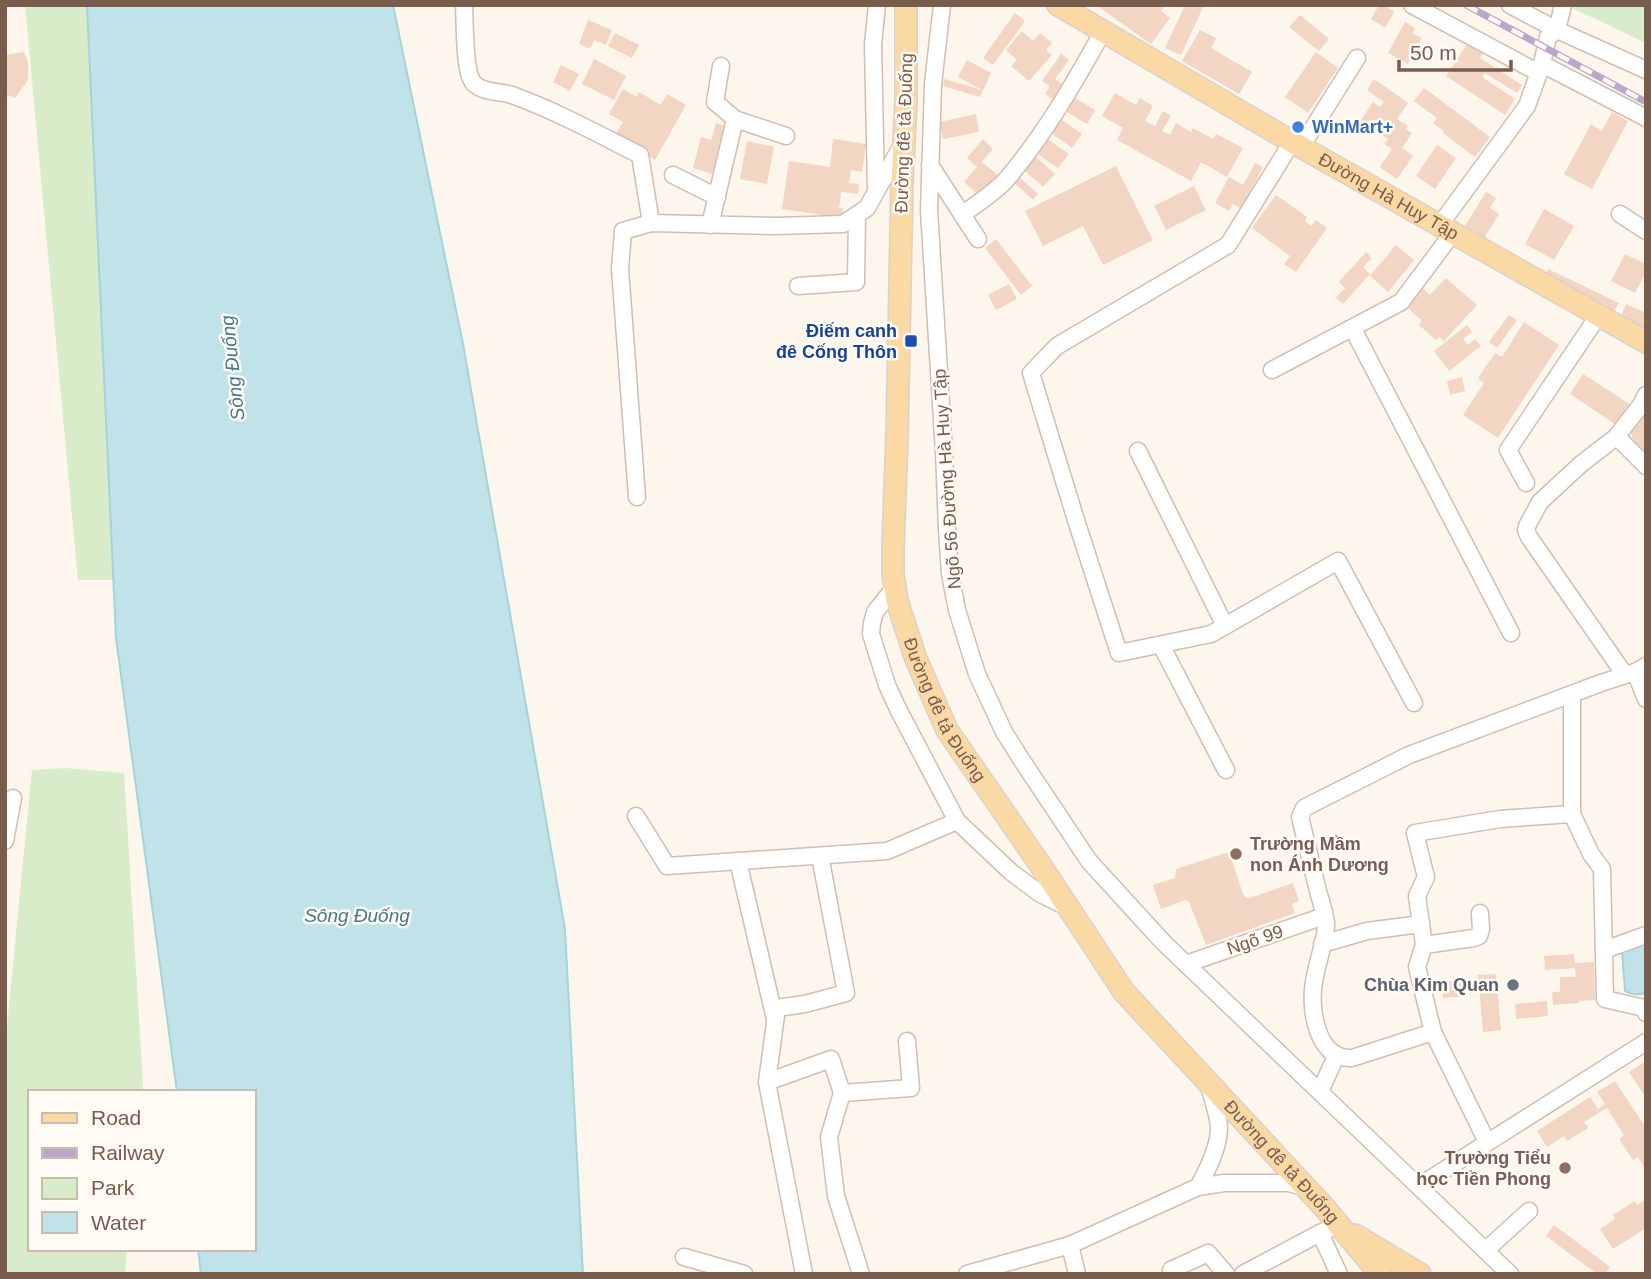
<svg xmlns="http://www.w3.org/2000/svg" width="1651" height="1279" font-family="Arial,sans-serif">
<rect width="100%" height="100%" fill="#fdf6ec"/>
<g fill="#d8ecc9">
<path d="M25 5H87L113 580H78Z"/>
<path d="M1566 5H1646V43Z"/>
<path d="M65 768 124 773 143 1083 142 1092H30V1249H127L125 1274H5V1046L32 770Z"/>
</g>
<g fill="#bfe3e8" stroke="#a5d3da" stroke-width="2">
<path d="M87 5H393L463 344 565 929 583 1274H201L198 1249H254V1092H177L116 638Z"/>
<path d="M1646 939V993C1638 995 1632 995 1625 991L1622 950Z"/>
</g>
<g fill="#f3d5c3">
<path d="M1096 5H1165L1161 11 1170 18 1151 44Z"/>
<path d="M1185 5H1204L1181 55 1165 48Z"/>
<path d="M1379 5H1384L1394 12 1385 28 1371 19Z"/>
<path d="M1015 13 1025 21 993 65 983 58Z"/>
<path d="M1300 15 1329 39 1319 51 1289 27Z"/>
<path d="M588 20 612 30 606 45 594 40 590 49 579 44Z"/>
<path d="M1405 22 1415 28 1412 33 1422 38 1408 64 1388 53Z"/>
<path d="M1200 30 1216 38 1211 48 1252 72 1239 94 1182 61Z"/>
<path d="M1022 31 1033 41 1040 33 1052 43 1046 50 1052 55 1029 81 1011 66 1017 60 1006 50Z"/>
<path d="M615 33 639 45 632 58 608 46Z"/>
<path d="M1468 43 1483 53 1480 58 1522 85 1517 93 1485 73 1482 77 1515 99 1505 115 1446 76Z"/>
<path d="M24 52 28 62V80L15 98 5 94V55Z"/>
<path d="M1316 52 1338 68 1308 113 1285 97Z"/>
<path d="M1061 54 1069 60 1055 79 1068 88 1058 103 1045 94 1050 86 1042 81Z"/>
<path d="M594 59 626 76 614 100 582 84Z"/>
<path d="M967 60 991 73 980 97 943 86 944 79 982 90 958 77Z"/>
<path d="M561 65 579 74 570 91 553 82Z"/>
<path d="M1374 79 1408 103 1397 119 1408 126 1406 129 1412 133 1402 148 1413 156 1397 179 1380 167 1392 149 1384 144 1388 139 1361 120 1373 102 1380 107 1384 102 1367 90Z"/>
<path d="M1424 88 1490 137 1475 157 1443 133 1444 131 1433 123 1437 118 1414 101Z"/>
<path d="M623 89 637 97 639 92 661 105 667 94 686 105 655 160 614 137 623 122 609 114Z"/>
<path d="M1115 93 1136 105 1140 98 1153 106 1145 121 1155 126 1163 111 1171 116 1162 131 1170 135 1176 123 1191 132 1193 128 1213 139 1216 134 1243 148 1227 177 1201 162 1191 181 1117 140 1123 128 1102 116Z"/>
<path d="M1069 94 1095 110 1087 124 1060 108Z"/>
<path d="M1612 112 1628 121 1592 189 1564 174 1591 124 1602 131Z"/>
<path d="M976 114 979 132 943 139 939 122Z"/>
<path d="M1055 115 1082 134 1072 148 1046 129Z"/>
<path d="M716 123 726 126 712 174 693 168 701 137 711 140Z"/>
<path d="M1042 135 1069 154 1058 168 1032 150Z"/>
<path d="M833 139 866 144 862 172 851 170 849 183 859 184 858 194 841 192 839 208H843L842 218 782 209 789 161 830 167Z"/>
<path d="M983 139 993 149 982 162 1000 177 982 198 964 182 977 167 967 158Z"/>
<path d="M747 141 774 147 767 184 740 179Z"/>
<path d="M1437 145 1456 158 1435 189 1416 176Z"/>
<path d="M1035 156 1055 174 1043 187 1023 169Z"/>
<path d="M1255 163 1263 167 1241 209 1233 204 1229 211 1215 203 1229 177 1243 185Z"/>
<path d="M1116 166 1153 240 1103 265 1083 226 1043 246 1025 211Z"/>
<path d="M1016 174 1038 194 1033 200 1011 180Z"/>
<path d="M1194 186 1206 210 1166 230 1154 206Z"/>
<path d="M1486 192 1496 198 1490 208 1499 214 1484 238 1465 226Z"/>
<path d="M1276 195 1307 217 1305 221 1311 226 1316 220 1327 228 1296 272 1284 264 1290 256 1252 228Z"/>
<path d="M1544 209 1574 226 1554 260 1525 244Z"/>
<path d="M996 239 1032 286 1021 295 985 248Z"/>
<path d="M1396 245 1414 260 1388 292 1370 276Z"/>
<path d="M1366 252 1372 258 1363 267 1370 274 1343 304 1336 297 1345 288 1339 282Z"/>
<path d="M1625 254 1646 264V272L1635 293 1611 281Z"/>
<path d="M1548 269 1619 303 1614 312 1542 282Z"/>
<path d="M1446 278 1477 305 1444 341 1440 337 1436 340 1419 325 1422 321 1403 303 1419 285 1430 295Z"/>
<path d="M1009 284 1017 299 996 310 988 295Z"/>
<path d="M1626 304 1646 313V333L1619 321Z"/>
<path d="M1509 315 1517 320 1497 348 1489 342Z"/>
<path d="M1524 322 1559 345 1498 438 1463 415 1484 383 1478 378 1495 353 1502 357Z"/>
<path d="M1467 325 1472 332 1463 339 1468 345 1475 339 1481 346 1449 371 1434 351Z"/>
<path d="M1583 374 1631 405 1618 426 1570 394Z"/>
<path d="M1462 377 1465 391 1450 395 1447 381Z"/>
<path d="M1646 404V457L1633 439 1628 426Z"/>
<path d="M1229 852 1243 894 1246 898H1250L1293 883 1299 901 1292 904 1295 913 1206 945 1189 902 1185 900 1161 909 1153 885 1175 878 1176 869Z"/>
<path d="M1574 954 1575 963 1594 962 1595 1000 1578 1001 1579 1003 1553 1005 1552 992H1560V977H1576L1575 968 1545 970 1544 956Z"/>
<path d="M1496 974 1501 1030 1483 1032 1478 975Z"/>
<path d="M1462 980 1464 996 1443 998 1442 982Z"/>
<path d="M1547 1001 1548 1016 1516 1019 1515 1004Z"/>
<path d="M1646 1061V1098L1629 1072Z"/>
<path d="M1615 1081 1646 1128V1170L1638 1157 1633 1160 1619 1139 1624 1135 1607 1108 1584 1122 1588 1128 1567 1141 1564 1136 1547 1147 1537 1131 1590 1097 1598 1109 1605 1104 1597 1092Z"/>
<path d="M1646 1199V1228L1613 1249 1600 1229 1615 1219 1613 1215 1635 1201 1637 1205Z"/>
<path d="M1554 1225 1610 1267 1605 1274H1597L1546 1236Z"/>
</g>
<g fill="none" stroke-linecap="round" stroke-linejoin="round">
<defs>
<g id="minor">
<path d="M464 5C465 22 464 68 472 81 480 93 499 91 512 95 556 111 598 134 640 155L651 223"/>
<path d="M942 5 933 84 929 210 944 452 947 529 950 574 957 610 977 674 1004 732 1021 759 1089 861 1163 942 1510 1274"/>
<path d="M1412 5 1539 73"/>
<path d="M1510 5 1557 30 1646 70"/>
<path d="M1557 30 1563 5"/>
<path d="M1542 64 1646 118"/>
<path d="M721 66 715 102 735 119"/>
<path d="M1292 142 1228 245 1057 346 1031 373 1075 517 1119 653 1211 634 1338 561 1414 703"/>
<path d="M1301 147 1357 58"/>
<path d="M930 165 978 239"/>
<path d="M673 175 717 197"/>
<path d="M876 189 873 44 877 5"/>
<path d="M1620 214 1646 231"/>
<path d="M962 215C976 204 993 194 1005 181 1043 137 1075 82 1103 31"/>
<path d="M710 225 735 119 786 136"/>
<path d="M1439 226 1527 106 1542 64 1548 37 1557 30"/>
<path d="M798 286 856 282 857 215"/>
<path d="M1353 329 1511 633"/>
<path d="M1272 370 1401 302 1452 234"/>
<path d="M1617 437 1646 466"/>
<path d="M1138 451 1225 626"/>
<path d="M1526 483 1508 450 1598 316"/>
<path d="M637 497 620 269 623 231 651 223 776 226 843 224 867 208 902 145"/>
<path d="M895 587 875 612 872 623 871 634 887 685 898 709 957 821 1011 872 1039 893 1069 908"/>
<path d="M1161 645 1226 770"/>
<path d="M1635 672 1646 699"/>
<path d="M1625 675 1529 537 1526 530 1527 526 1540 502 1581 464 1616 437 1641 405 1646 395"/>
<path d="M1572 694V814L1591 854 1602 869 1605 999 1644 1008 1646 1013"/>
<path d="M636 816 667 866 887 851 957 821"/>
<path d="M5 841 13 798"/>
<path d="M738 861 775 1019"/>
<path d="M1480 913 1481 929 1479 936 1474 938 1424 945 1417 967 1433 1032 1487 1142"/>
<path d="M1322 944 1367 931 1421 924"/>
<path d="M1424 945 1417 896 1426 877 1415 833 1500 819 1572 814"/>
<path d="M1604 950 1646 935"/>
<path d="M1186 964 1324 916"/>
<path d="M1433 1032 1352 1058C1317 1060 1309 1009 1314 982 1316 966 1327 936 1326 923 1325 913 1321 902 1318 891 1312 867 1306 842 1300 817L1304 808 1409 755 1601 683 1635 672 1646 666"/>
<path d="M767 1082 831 1059 842 1093 911 1088 907 1041"/>
<path d="M1320 1092 1336 1056"/>
<path d="M842 1093 829 1137 836 1196 861 1274"/>
<path d="M1419 1186 1646 1042"/>
<path d="M1198 1187C1207 1171 1219 1146 1219 1128 1219 1116 1211 1095 1208 1083"/>
<path d="M1327 1230 1320 1233 1339 1274"/>
<path d="M1070 1245 1077 1274"/>
<path d="M1486 1250 1529 1211"/>
<path d="M684 1257 744 1274"/>
<path d="M1171 1270 1208 1253 1226 1274"/>
<path d="M804 1274 767 1082 777 1008 805 1004 846 993 820 856"/>
<path d="M967 1274 1070 1245 1198 1187 1224 1183H1289L1306 1188"/>
<path d="M1243 1274 1320 1233"/>
</g>
<g id="major">
<path id="s1" d="M906 5V100L902 183 897 436 893 547V574L897 601 916 659 947 730 1041 866 1124 992 1323 1206 1380 1274"/>
<path id="s2" d="M1058 5 1301 147 1646 342"/>
<path d="M1355 1235 1420 1274"/>
</g>
</defs>
<use href="#minor" stroke="#d1beb0" stroke-width="19"/>
<use href="#major" stroke="#dad1cd" stroke-width="24"/>
<use href="#minor" stroke="#fff" stroke-width="16"/>
<use href="#major" stroke="#fbd9a5" stroke-width="21"/>
<defs>
<path id="rail" d="M1466 5 1646 102"/>
</defs>
<use href="#rail" stroke="#b9a8c9" stroke-width="7"/>
<use href="#rail" stroke="#fffaf3" stroke-width="4.5" stroke-dasharray="13" stroke-linecap="butt"/>
</g>
<circle fill="#3f7fe0" stroke="#fffaf3" stroke-width="2.5" cx="1298" cy="127" r="7"/>
<rect fill="#1a4fb4" stroke="#fffaf3" stroke-width="2.5" x="904" y="334" width="14" height="14" rx="3.5"/>
<g fill="#8d6e63" stroke="#fffaf3" stroke-width="2.5">
<circle cx="1236" cy="854" r="7"/>
<circle cx="1565" cy="1168" r="7"/>
</g>
<circle fill="#6b7280" stroke="#fffaf3" stroke-width="2.5" cx="1513" cy="985" r="7"/>
<g text-anchor="middle" stroke-width="5" stroke-linejoin="round" paint-order="stroke">
<g font-size="18" font-weight="bold" fill="#366cbe" stroke="#fffaf3" text-anchor="start">
<text x="1312" y="133">WinMart+</text>
</g>
<g font-size="18" fill="#7a5c4d" stroke="#fffaf3">
<text transform="translate(904 133) rotate(-88)" y="6">Đường đê tả Đuống</text>
<text dy="6" stroke="none"><textPath href="#s2" startOffset="382">Đường Hà Huy Tập</textPath></text>
<text transform="translate(947 479) rotate(-94)" y="6">Ngõ 56 Đường Hà Huy Tập</text>
<text dy="6" stroke="none"><textPath href="#s1" startOffset="716">Đường đê tả Đuống</textPath></text>
<text transform="translate(1255 940) rotate(-19)" y="6">Ngõ 99</text>
<text dy="6" stroke="none"><textPath href="#s1" startOffset="1283">Đường đê tả Đuống</textPath></text>
</g>
<g font-size="18" font-weight="bold" fill="#164399" stroke="#fffaf3" text-anchor="end">
<text x="897" y="337">Điếm canh<tspan x="897" dy="21">đê Cống Thôn</tspan></text>
</g>
<g font-size="18" font-weight="bold" fill="#785e54" stroke="#fffaf3" text-anchor="start">
<text x="1250" y="850">Trường Mầm<tspan x="1250" dy="21">non Ánh Dương</tspan></text>
<text x="1551" y="1164" text-anchor="end">Trường Tiểu<tspan x="1551" dy="21">học Tiền Phong</tspan></text>
</g>
<g font-size="18" font-weight="bold" fill="#5b616d" stroke="#fffaf3" text-anchor="end">
<text x="1499" y="991">Chùa Kim Quan</text>
</g>
<g font-size="19" font-style="italic" fill="#437c86" stroke="#fffaf3">
<text transform="translate(232 368) rotate(-96)" y="7">Sông Đuống</text>
<text x="357" y="922">Sông Đuống</text>
</g>
</g>
<rect width="1651" height="1279" fill="none" stroke="#7a5c4d" stroke-width="14"/>
<rect x="28" y="1090" width="228" height="161" fill="#fffaf3" stroke="#cabbb1" stroke-width="2"/>
<rect x="42" y="1113" width="35" height="10" fill="#fbd9a5" stroke="#cabbb1" stroke-width="2"/>
<text x="91" y="1125" font-size="21" fill="#7a5c4d">Road</text>
<rect x="42" y="1148" width="35" height="10" fill="#b9a8c9" stroke="#cabbb1" stroke-width="2"/>
<text x="91" y="1160" font-size="21" fill="#7a5c4d">Railway</text>
<rect x="42" y="1178" width="35" height="21" fill="#d8ecc9" stroke="#cabbb1" stroke-width="2"/>
<text x="91" y="1195" font-size="21" fill="#7a5c4d">Park</text>
<rect x="42" y="1212" width="35" height="21" fill="#bfe3e8" stroke="#cabbb1" stroke-width="2"/>
<text x="91" y="1230" font-size="21" fill="#7a5c4d">Water</text>
<path d="M1399 60v10h112v-10" fill="none" stroke="#7a5c4d" stroke-width="3.5"/>
<text x="1410" y="60" font-size="21" fill="#7a5c4d" stroke="#fffaf3" stroke-width="5" paint-order="stroke">50 m</text>
</svg>
